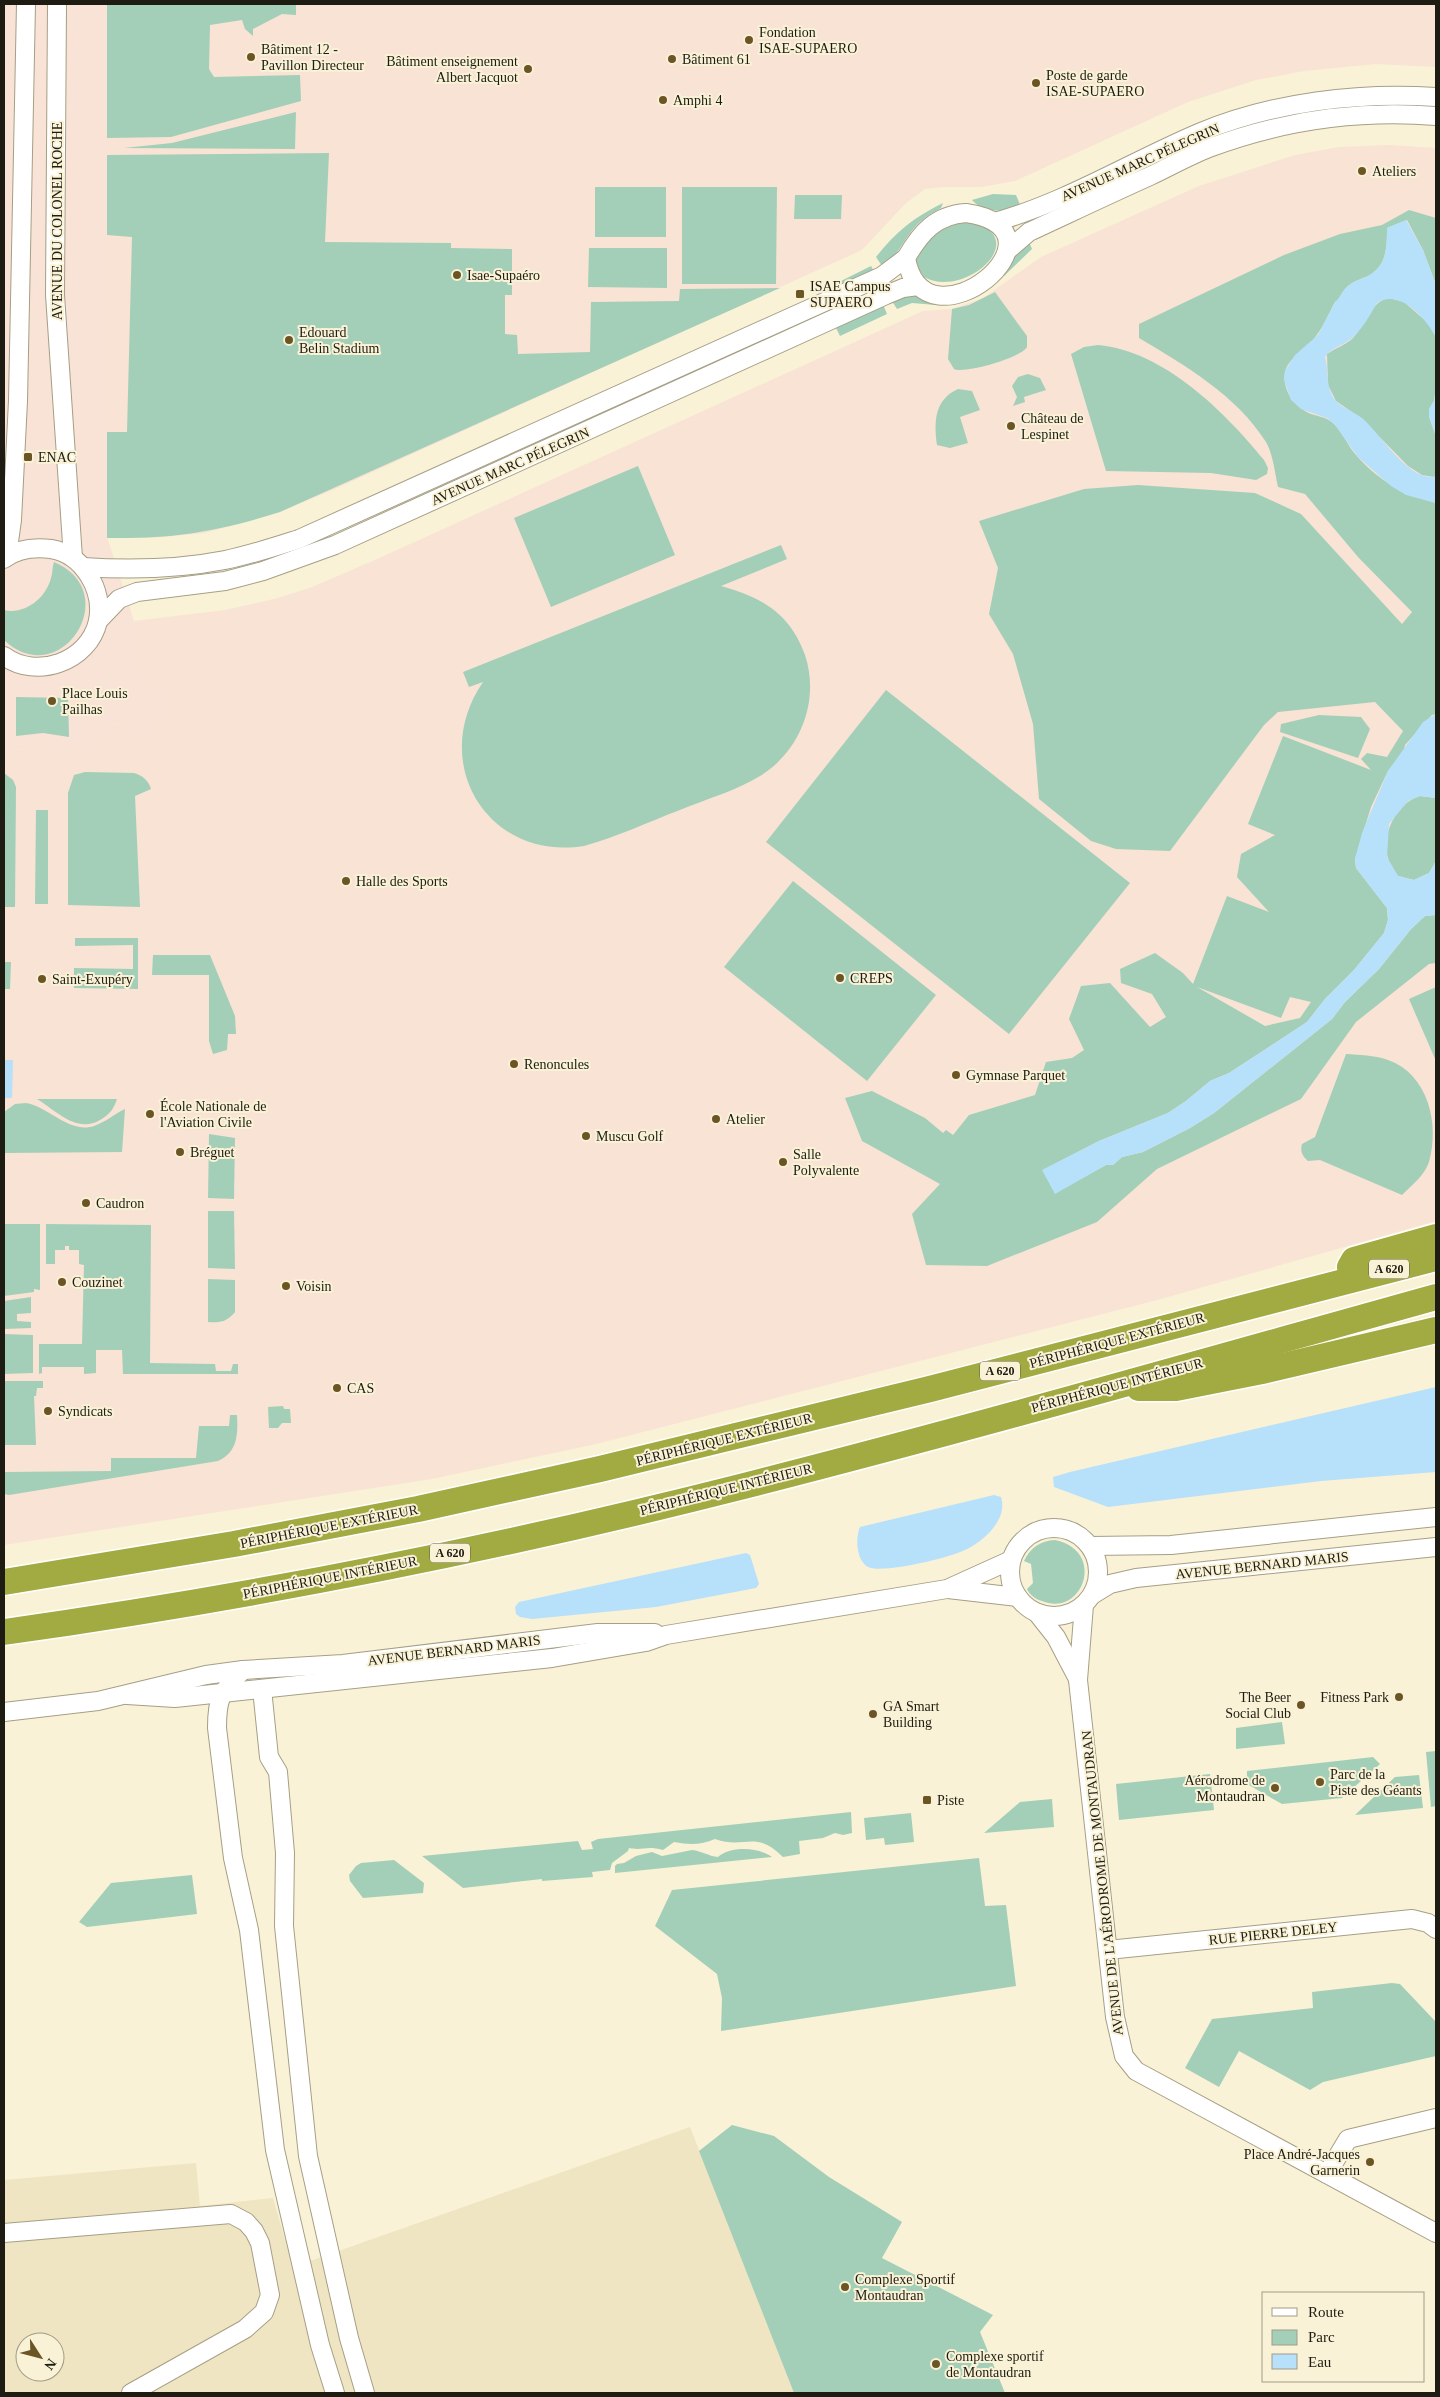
<svg xmlns="http://www.w3.org/2000/svg" width="1440" height="2397" font-family="Georgia,serif">
<rect width="100%" height="100%" fill="#f9f2d6"/>
<path fill="#f9e2d6" d="M4 4H107V537L134 621V682L154 683 162 686 172 713 153 734H129V724L100 723V749H49V736H37L36 749 4 750Z"/>
<path fill="#efe5c2" fill-rule="evenodd" d="M690 2127 794 2393H4V2180L196 2163 200 2206 273 2198 293 2267ZM25 2342H55V2372H25Z"/>
<g fill="#f8e3d4">
<path d="M107 4H1436V67L1376 64 1304 71 1256 80 1188 102 1015 181 981 187H943L925 189 906 203 862 250 333 490 279 512 205 533 151 538H107Z"/>
<path d="M1389 145 1436 148V1221L1161 1299 596 1444 432 1479 4 1545V750L36 749V736H49V749H100V723L129 724V734H152L148 722 172 713 162 687 156 688 154 683 134 682V621L225 610 278 598 312 587 375 560 923 311 952 309 983 298 1041 257 1199 186 1295 155 1339 147Z"/>
</g>
<g fill="#a3cfb8" fill-rule="evenodd">
<path d="M107 4H296V15L282 14 253 29V36L245 29 242 20 210 25 209 69 214 77 300 75 301 101 171 137 107 138Z"/>
<path d="M296 112 295 149 124 148 172 143Z"/>
<path d="M329 153 325 242 451 243V248L512 249V295H505V334L517 335 518 354 590 352 591 302 679 301 680 289 780 288 280 512C217 532 173 539 107 538V432H127L132 237 107 235V155Z"/>
<rect x="595" y="187" width="71" height="50"/>
<path d="M682 187H777L776 284H682Z"/>
<path d="M993 194 1016 195 1021 207C1006 212 984 214 972 200Z"/>
<path d="M795 195H842L841 219H794Z"/>
<path d="M943 203 941 208C907 225 907 244 884 269L876 257C897 231 913 218 943 203Z"/>
<path d="M1409 210 1436 218V285L1423 250 1407 220 1387 228C1387 247 1387 266 1368 276 1361 279 1352 282 1347 287 1341 292 1341 298 1335 302 1326 319 1319 337 1304 349 1297 355 1287 362 1285 372 1282 390 1294 407 1311 414 1320 417 1327 417 1334 424 1343 433 1348 446 1356 455 1380 482 1403 494 1436 503V714L1432 715 1405 745 1404 751 1388 771 1371 807 1355 859 1356 868 1387 908 1388 920 1384 933 1354 970 1325 999 1307 1022 1229 1073 1210 1081 1186 1101 1168 1113 1099 1141 1043 1170 1055 1193 1106 1165H1113L1122 1157 1143 1152 1190 1128 1214 1113 1332 1019 1345 1002 1379 969 1411 929 1425 916 1436 915V963L1429 964 1356 1022 1301 1099 1157 1169 1097 1222 987 1266 926 1265 912 1214 940 1184 862 1141 845 1098 872 1091 925 1118 943 1133 946 1130 953 1135 969 1115 1035 1095 1046 1062 1072 1058 1084 1050 1069 1019 1081 986 1110 983 1150 1027 1166 1017 1152 994 1121 983 1120 969 1155 953 1183 973 1193 984 1227 896 1269 912 1237 877 1241 854 1275 835 1248 824 1283 736 1371 770 1361 759 1367 753 1387 757 1403 731 1375 702 1278 712 1264 725 1170 851 1116 849 1091 841 1039 799 1033 724 1013 654 989 614 998 568 979 521 1084 489 1138 485 1255 493 1301 514 1402 624 1412 612 1358 557 1305 494 1278 487C1275 474 1273 454 1266 442 1236 395 1186 366 1139 338V324L1284 255 1340 234 1382 225ZM1197 987 1281 1018 1290 997 1311 1002 1300 1018 1265 1026Z"/>
<path d="M966 222C973 224 983 225 988 229 1018 252 959 297 924 277 921 272 916 265 916 259 917 238 949 225 966 222Z"/>
<path d="M1027 237 1032 249 1004 276C1002 262 1018 247 1027 237Z"/>
<path d="M589 248H667V288L588 287Z"/>
<path d="M871 266 875 273 844 287 841 281Z"/>
<path d="M995 292 1027 336V347C1021 358 965 374 954 369L948 359 952 309 969 305Z"/>
<path d="M915 294 933 300 936 305 912 303 897 309 890 298Z"/>
<path d="M1389 298 1404 302 1427 322 1436 337V387L1434 401 1429 409V417L1436 436V476L1434 477 1422 475 1408 466 1362 419 1336 401 1328 385 1327 354C1335 348 1346 345 1353 338 1365 325 1371 301 1389 298Z"/>
<path d="M882 302 887 314 840 336 834 324Z"/>
<path d="M1098 345C1164 351 1225 412 1264 460L1268 468 1267 474 1256 480 1211 473 1106 471 1071 354 1084 347Z"/>
<path d="M1028 374 1040 378 1046 390 1024 397 1025 402 1013 406 1017 397 1012 386 1018 377Z"/>
<path d="M958 389 972 391 980 410 960 417 968 443 950 448 937 445C934 422 934 400 958 389Z"/>
<path d="M638 466 675 555 551 607 514 518Z"/>
<path d="M781 545 787 559 721 586C761 597 790 613 805 655 820 700 801 751 760 776 736 791 706 799 680 810 648 822 617 837 584 846 487 861 428 762 483 682L469 687 463 672Z"/>
<path d="M54 562C126 593 60 693 4 640V610C25 615 46 598 51 578 53 572 52 567 54 562Z"/>
<path d="M886 690 1130 883 1009 1034 766 842Z"/>
<path d="M16 697 68 698 69 737 43 733 16 736Z"/>
<path d="M1319 715 1361 717 1370 729 1358 758 1280 732 1281 724Z"/>
<path d="M85 772 134 773C142 775 149 781 151 789L135 796 140 907 68 905V793L74 775Z"/>
<path d="M4 773 13 780 16 787 15 907H4Z"/>
<path d="M1420 796 1436 798V861L1429 873 1414 880 1398 876C1394 870 1389 865 1388 858 1381 835 1396 803 1420 796Z"/>
<path d="M36 810H48V904H35Z"/>
<path d="M793 881 936 995 867 1081 724 967Z"/>
<path d="M75 938H138V989L74 988V968L133 969V945L75 946Z"/>
<path d="M153 955H210L235 1016 236 1034H228L227 1050 213 1054 209 1041V975H152Z"/>
<path d="M4 962H11L10 989H4Z"/>
<path d="M1436 987V1061L1409 999Z"/>
<path d="M1346 1054C1359 1055 1374 1055 1388 1060 1428 1074 1440 1124 1429 1162 1424 1176 1412 1185 1402 1195L1320 1160 1308 1161C1302 1156 1300 1151 1302 1144L1315 1137Z"/>
<path d="M37 1099H117C114 1109 109 1115 100 1120 77 1134 55 1110 37 1099Z"/>
<path d="M26 1103C49 1107 70 1134 94 1126 106 1122 114 1114 125 1109L122 1152 4 1153V1112L15 1104Z"/>
<path d="M209 1134 235 1138 234 1199 208 1198Z"/>
<path d="M208 1211H234L235 1269 208 1268Z"/>
<path d="M4 1224H40V1290L34 1289V1292L4 1296Z"/>
<path d="M46 1224 151 1225 150 1363 215 1364 216 1371H231L233 1364H238V1374H123L122 1350H96V1373L84 1374V1367H42V1373L39 1374V1344H82L84 1265 79 1264V1250H69V1246H65V1250H55V1264H46Z"/>
<path d="M208 1279 235 1280V1312C227 1322 219 1323 208 1322Z"/>
<path d="M31 1297V1313L17 1314V1321L31 1322V1328L4 1329V1301Z"/>
<path d="M4 1334 33 1335V1373L4 1374Z"/>
<path d="M4 1381H43V1388H37L36 1396H34L36 1445H4Z"/>
<path d="M283 1406 284 1409H290L291 1423H282L278 1428H269L268 1407Z"/>
<path d="M230 1415H237C238 1434 238 1452 218 1461L9 1495 4 1494V1472L111 1471V1458H196L199 1426H229Z"/>
<path d="M1055 1540C1107 1551 1083 1618 1042 1601 1035 1599 1030 1595 1027 1589L1033 1583 1031 1564 1024 1561C1031 1547 1040 1541 1055 1540Z"/>
<path d="M1282 1722 1285 1744 1236 1749V1728Z"/>
<path d="M1436 1751V1806L1431 1807 1426 1752Z"/>
<path d="M1373 1757 1380 1764 1342 1798 1282 1804 1247 1784V1771Z"/>
<path d="M1210 1774 1214 1810 1119 1820 1116 1784Z"/>
<path d="M1419 1775 1423 1808 1355 1815 1395 1777Z"/>
<path d="M1052 1799 1054 1827 984 1833 1020 1802Z"/>
<path d="M851 1812 852 1833 843 1835 835 1833 823 1838 799 1841 800 1854 783 1857C755 1829 745 1850 715 1839 701 1845 690 1845 674 1842L663 1850C646 1845 643 1851 629 1848L628 1851 612 1863 610 1870 592 1872 593 1877 542 1881V1879L463 1888 422 1856 578 1841 582 1850 593 1849 591 1842 598 1839Z"/>
<path d="M911 1813 914 1842 885 1845 884 1838 866 1840 864 1818Z"/>
<path d="M692 1850C702 1851 708 1856 718 1857 730 1846 759 1847 772 1857L615 1873V1866L617 1864 624 1863 636 1856 652 1852 662 1856Z"/>
<path d="M979 1858 985 1906 1006 1905 1016 1986 721 2031 722 1998 717 1974 655 1926 672 1890Z"/>
<path d="M394 1860 424 1883 423 1893 363 1898 350 1881 349 1875 356 1866 361 1863Z"/>
<path d="M192 1875 197 1914 87 1927 79 1922 111 1883Z"/>
<path d="M1392 1983 1400 1984 1436 2022V2056L1323 2082 1310 2090 1239 2051 1219 2087 1185 2068 1212 2019 1313 2008 1312 1992Z"/>
<path d="M732 2125 774 2136 829 2177 902 2222 882 2258 993 2315 980 2332 1005 2393H794L699 2151Z"/>
</g>
<g fill="#b7e0fa">
<path d="M1406 220 1423 250 1436 285V337C1426 319 1400 288 1377 303 1370 315 1362 330 1351 339 1342 346 1332 347 1325 357 1329 371 1325 388 1336 401 1342 408 1354 412 1362 418 1379 432 1410 484 1436 476V503L1406 495 1391 486 1358 457 1335 425 1327 418 1301 409 1291 400 1284 380 1285 371 1295 355 1318 335 1335 302C1341 298 1341 292 1347 287 1352 282 1361 279 1368 276 1387 266 1387 247 1387 228Z"/>
<path d="M1436 387V436L1429 417V409L1434 401Z"/>
<path d="M1436 714V798L1420 796 1408 801 1389 824 1387 857 1398 876 1414 880 1429 873 1436 861V915L1425 916 1411 929 1379 969 1345 1002 1332 1019 1214 1113 1190 1128 1143 1152 1122 1157 1113 1165H1106L1055 1194 1042 1170 1099 1141 1168 1113 1186 1101 1210 1081 1229 1073 1307 1022 1325 999 1354 970 1384 933 1388 920 1387 908 1356 868 1355 859 1362 833 1388 771 1423 722Z"/>
<path d="M4 1060H13L12 1098H4Z"/>
<path d="M1436 1387V1472L1321 1481 1108 1507 1054 1487 1053 1477 1070 1472Z"/>
<path d="M994 1495 1001 1497C1008 1518 986 1539 969 1548 951 1558 889 1572 871 1568 856 1564 855 1538 860 1527Z"/>
<path d="M746 1553 750 1555 759 1584 756 1588 656 1607 532 1619 520 1617 516 1614 515 1607 519 1602Z"/>
</g>
<g fill="none" stroke-linecap="round" stroke-linejoin="round">
<defs>
<g id="minor">
<path d="M57 4 55 295 73 558"/>
<path d="M966 213C1081 230 924 358 906 258 921 232 936 215 966 213Z"/>
<path d="M995 222C1067 202 1132 161 1201 132 1274 102 1358 92 1436 97"/>
<path d="M1008 250 1029 232C1070 213 1110 194 1150 176 1169 167 1189 156 1209 148 1281 121 1359 110 1436 116"/>
<path d="M7 556 12 520 18 401 26 4"/>
<path d="M4 559C18 548 34 547 51 549 83 554 104 590 98 621 89 662 36 680 4 656"/>
<path d="M83 567C129 570 179 569 225 560 250 555 274 547 299 539L882 276 906 258"/>
<path d="M98 621 119 599 137 592 225 581 263 571 335 545 886 295 903 288 918 286"/>
<circle cx="1054" cy="1572" r="44"/>
<path d="M1090 1546 1171 1545 1436 1517"/>
<path d="M948 1589 1018 1597"/>
<path d="M1092 1595 1110 1584 1136 1578 1436 1547"/>
<path d="M1084 1605 1078 1680 1115 2017 1124 2056 1136 2071 1436 2233"/>
<path d="M1037 1613 1056 1637 1078 1679"/>
<path d="M243 1670C221 1693 217 1696 217 1728L233 1858 249 1930 275 2150 320 2345 335 2393"/>
<path d="M262 1689 269 1757 278 1772 285 1853 284 1926 308 2156 349 2338 365 2393"/>
<path d="M127 1695 175 1698 552 1658 646 1642 666 1635 947 1589 1011 1560"/>
<path d="M4 1712 98 1701 206 1675 243 1670 343 1664 598 1633H655"/>
<path d="M1108 1950 1412 1919 1428 1923 1436 1929"/>
<path d="M1327 2174 1348 2139 1436 2118"/>
<path d="M4 2233 231 2214 246 2222 254 2231 260 2243 270 2295 264 2312 245 2329 131 2393"/>
</g>
<g id="highway">
<path d="M1350 1267 1354 1260 1436 1237"/>
<path d="M1139 1388H1176L1262 1371 1436 1330"/>
<path d="M4 1582 234 1544 418 1509 600 1469 930 1389 1436 1258"/>
<path d="M4 1632C253 1597 500 1548 744 1486 976 1427 1206 1361 1436 1297"/>
</g>
</defs>
<use href="#minor" stroke="#a69f85" stroke-width="20"/>
<use href="#highway" stroke="#fff" stroke-width="29"/>
<use href="#minor" stroke="#fff" stroke-width="18"/>
<use href="#highway" stroke="#a2ab42" stroke-width="26"/>
</g>
<g fill="#6c5525" stroke="#f9f2d6" stroke-width="2">
<circle cx="749" cy="40" r="5"/>
<circle cx="251" cy="57" r="5"/>
<circle cx="672" cy="59" r="5"/>
<circle cx="528" cy="69" r="5"/>
<circle cx="1036" cy="83" r="5"/>
<circle cx="663" cy="100" r="5"/>
<circle cx="1362" cy="171" r="5"/>
<circle cx="457" cy="275" r="5"/>
<rect x="795" y="289" width="10" height="10" rx="2.5"/>
<circle cx="289" cy="340" r="5"/>
<circle cx="1011" cy="426" r="5"/>
<rect x="23" y="452" width="10" height="10" rx="2.5"/>
<circle cx="52" cy="701" r="5"/>
<circle cx="346" cy="881" r="5"/>
<circle cx="840" cy="978" r="5"/>
<circle cx="42" cy="979" r="5"/>
<circle cx="514" cy="1064" r="5"/>
<circle cx="956" cy="1075" r="5"/>
<circle cx="150" cy="1114" r="5"/>
<circle cx="716" cy="1119" r="5"/>
<circle cx="586" cy="1136" r="5"/>
<circle cx="180" cy="1152" r="5"/>
<circle cx="783" cy="1162" r="5"/>
<circle cx="86" cy="1203" r="5"/>
<circle cx="62" cy="1282" r="5"/>
<circle cx="286" cy="1286" r="5"/>
<circle cx="337" cy="1388" r="5"/>
<circle cx="48" cy="1411" r="5"/>
<circle cx="1399" cy="1697" r="5"/>
<circle cx="1301" cy="1705" r="5"/>
<circle cx="873" cy="1714" r="5"/>
<circle cx="1320" cy="1782" r="5"/>
<circle cx="1275" cy="1788" r="5"/>
<rect x="922" y="1795" width="10" height="10" rx="2.5"/>
<circle cx="1370" cy="2162" r="5"/>
<circle cx="845" cy="2287" r="5"/>
<circle cx="936" cy="2364" r="5"/>
</g>
<g text-anchor="middle" stroke-width="4" stroke-linejoin="round" paint-order="stroke">
<g fill="#f9f2d6" stroke="#605c4d" stroke-width="1">
<rect x="1369" y="1259.5" width="40" height="19" rx="4"/>
<rect x="980" y="1361.5" width="40" height="19" rx="4"/>
<rect x="430" y="1543.5" width="40" height="19" rx="4"/>
</g>
<g font-size="12" font-weight="bold" fill="#1e1c12">
<text x="1389" y="1273">A 620</text>
<text x="1000" y="1375">A 620</text>
<text x="450" y="1557">A 620</text>
</g>
<g font-size="14" fill="#1e1c12" stroke="#f9f2d6" text-anchor="start">
<text x="759" y="37">Fondation<tspan x="759" dy="16">ISAE-SUPAERO</tspan></text>
<text x="261" y="54">Bâtiment 12 -<tspan x="261" dy="16">Pavillon Directeur</tspan></text>
<text x="682" y="64">Bâtiment 61</text>
<text x="518" y="66" text-anchor="end">Bâtiment enseignement<tspan x="518" dy="16">Albert Jacquot</tspan></text>
<text x="1046" y="80">Poste de garde<tspan x="1046" dy="16">ISAE-SUPAERO</tspan></text>
<text x="673" y="105">Amphi 4</text>
<text x="1372" y="176">Ateliers</text>
<text x="467" y="280">Isae-Supaéro</text>
<text x="810" y="291">ISAE Campus<tspan x="810" dy="16">SUPAERO</tspan></text>
<text x="299" y="337">Edouard<tspan x="299" dy="16">Belin Stadium</tspan></text>
<text x="1021" y="423">Château de<tspan x="1021" dy="16">Lespinet</tspan></text>
<text x="38" y="462">ENAC</text>
<text x="62" y="698">Place Louis<tspan x="62" dy="16">Pailhas</tspan></text>
<text x="356" y="886">Halle des Sports</text>
<text x="850" y="983">CREPS</text>
<text x="52" y="984">Saint-Exupéry</text>
<text x="524" y="1069">Renoncules</text>
<text x="966" y="1080">Gymnase Parquet</text>
<text x="160" y="1111">École Nationale de<tspan x="160" dy="16">l'Aviation Civile</tspan></text>
<text x="726" y="1124">Atelier</text>
<text x="596" y="1141">Muscu Golf</text>
<text x="190" y="1157">Bréguet</text>
<text x="793" y="1159">Salle<tspan x="793" dy="16">Polyvalente</tspan></text>
<text x="96" y="1208">Caudron</text>
<text x="72" y="1287">Couzinet</text>
<text x="296" y="1291">Voisin</text>
<text x="347" y="1393">CAS</text>
<text x="58" y="1416">Syndicats</text>
<text x="1291" y="1702" text-anchor="end">The Beer<tspan x="1291" dy="16">Social Club</tspan></text>
<text x="1389" y="1702" text-anchor="end">Fitness Park</text>
<text x="883" y="1711">GA Smart<tspan x="883" dy="16">Building</tspan></text>
<text x="1330" y="1779">Parc de la<tspan x="1330" dy="16">Piste des Géants</tspan></text>
<text x="1265" y="1785" text-anchor="end">Aérodrome de<tspan x="1265" dy="16">Montaudran</tspan></text>
<text x="937" y="1805">Piste</text>
<text x="1360" y="2159" text-anchor="end">Place André-Jacques<tspan x="1360" dy="16">Garnerin</tspan></text>
<text x="855" y="2284">Complexe Sportif<tspan x="855" dy="16">Montaudran</tspan></text>
<text x="946" y="2361">Complexe sportif<tspan x="946" dy="16">de Montaudran</tspan></text>
</g>
<g font-size="14" fill="#1e1c12" stroke="#f9f2d6">
<text transform="translate(1140 162) rotate(-24)" y="5">AVENUE MARC PÉLEGRIN</text>
<text transform="translate(57 221) rotate(-90)" y="5">AVENUE DU COLONEL ROCHE</text>
<text transform="translate(510 466) rotate(-24)" y="5">AVENUE MARC PÉLEGRIN</text>
<text transform="translate(1117 1340) rotate(-15)" y="5">PÉRIPHÉRIQUE EXTÉRIEUR</text>
<text transform="translate(1117 1385) rotate(-15)" y="5">PÉRIPHÉRIQUE INTÉRIEUR</text>
<text transform="translate(724 1439) rotate(-14)" y="5">PÉRIPHÉRIQUE EXTÉRIEUR</text>
<text transform="translate(726 1489) rotate(-14)" y="5">PÉRIPHÉRIQUE INTÉRIEUR</text>
<text transform="translate(329 1526) rotate(-11)" y="5">PÉRIPHÉRIQUE EXTÉRIEUR</text>
<text transform="translate(1262 1565) rotate(-6)" y="5">AVENUE BERNARD MARIS</text>
<text transform="translate(330 1577) rotate(-11)" y="5">PÉRIPHÉRIQUE INTÉRIEUR</text>
<text transform="translate(454 1650) rotate(-7)" y="5">AVENUE BERNARD MARIS</text>
<text transform="translate(1102 1883) rotate(-96)" y="5">AVENUE DE L'AÉRODROME DE MONTAUDRAN</text>
<text transform="translate(1273 1933) rotate(-6)" y="5">RUE PIERRE DELEY</text>
</g>
</g>
<rect width="1440" height="2397" fill="none" stroke="#1e1c12" stroke-width="10"/>
<rect x="1262" y="2292" width="162" height="90" fill="#f9f2d6" stroke="#a19c88"/>
<rect x="1272" y="2308" width="25" height="8" fill="#ffffff" stroke="#a19c88"/>
<text x="1308" y="2317" font-size="15" fill="#1e1c12">Route</text>
<rect x="1272" y="2330" width="25" height="15" fill="#a3cfb8" stroke="#a19c88"/>
<text x="1308" y="2342" font-size="15" fill="#1e1c12">Parc</text>
<rect x="1272" y="2354" width="25" height="15" fill="#b7e0fa" stroke="#a19c88"/>
<text x="1308" y="2367" font-size="15" fill="#1e1c12">Eau</text>
<g transform="translate(40 2357) rotate(126)"><circle r="24" fill="#f9f2d6" stroke="#a19c88"/>
<path d="M0-4L9 19L0 12L-9 19Z" fill="#6c5525"/>
<text y="-8" font-size="14" font-weight="bold" text-anchor="middle" fill="#1e1c12">N</text>
</g>
</svg>
